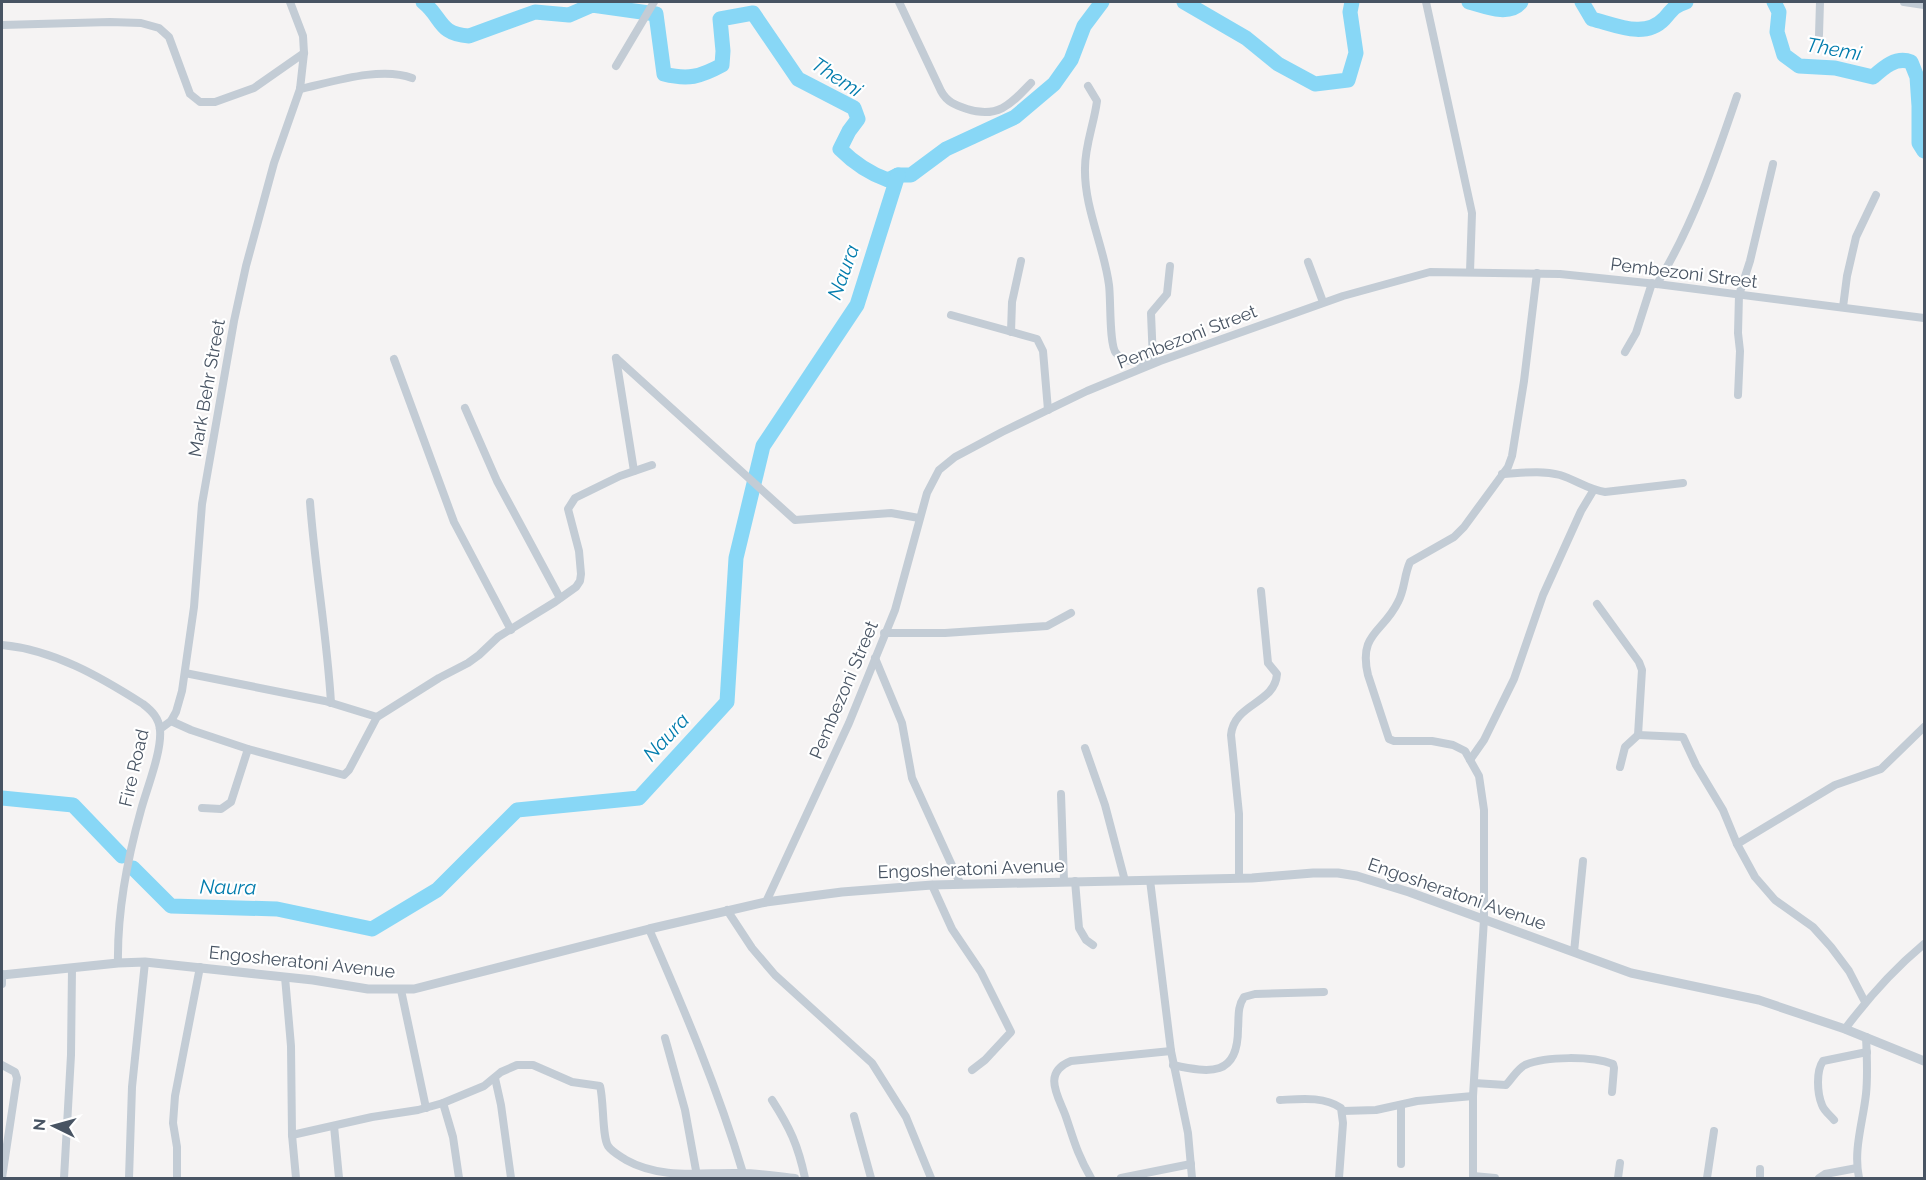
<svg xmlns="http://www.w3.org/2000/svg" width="1926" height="1180" font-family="Raleway,sans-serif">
<rect width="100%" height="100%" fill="#f5f3f3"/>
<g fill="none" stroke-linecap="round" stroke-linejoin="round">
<g stroke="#88d7f6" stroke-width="15">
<path d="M423 2C443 18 438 34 469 36L535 12 569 15 592 5 656 14 664 74C688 80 700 77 722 65L723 51 720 19 753 13 798 79 854 108 858 119 849 131 840 149C853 162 871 174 888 180L898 175H911L946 149 1015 117 1054 84 1071 60 1084 26 1102 2"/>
<path d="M1184 2 1246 38 1278 64 1315 84 1348 80 1356 53 1350 12 1352 2"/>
<path d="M1469 2C1484 6 1509 17 1521 2"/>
<path d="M1582 2 1592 19C1616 25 1645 39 1664 19 1672 10 1675 5 1686 2"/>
<path d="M1774 2 1779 12 1777 32 1784 55 1799 66 1835 68 1873 77C1883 68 1896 56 1911 62L1917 77 1919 106V143L1924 151"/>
<path d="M2 798 73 805 122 856"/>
<path d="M133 868 171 906 277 909 372 929 437 890 517 810 639 798 727 702 736 558 763 446 857 305 898 175"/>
</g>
<g stroke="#c3ccd5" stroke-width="8">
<path d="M899 2 941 91C947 102 955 105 967 109 998 119 1011 104 1031 83"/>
<path d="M1426 2 1472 213 1470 272"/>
<path d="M1904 2 1924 5"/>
<path d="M2 25 110 22 141 23 159 28 169 37 190 94 200 102H215L254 88 304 53"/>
<path d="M1819 35 1820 2"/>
<path d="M616 66 654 2"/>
<path d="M1088 86 1097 101C1094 124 1085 145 1085 168 1084 208 1104 246 1109 285 1111 300 1109 345 1116 353 1126 365 1142 362 1155 361"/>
<path d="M300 89C332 82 381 66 412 78"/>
<path d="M1308 262 1323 302"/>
<path d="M1657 284C1693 225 1715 161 1737 96"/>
<path d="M1843 307 1847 276 1856 237 1876 195"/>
<path d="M951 315 1037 339 1043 351 1048 410"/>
<path d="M1011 332 1012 302 1021 261"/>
<path d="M1625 352 1636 333 1652 283"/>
<path d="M616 358 795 520 891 513 919 518"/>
<path d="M616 358 634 471"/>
<path d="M394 359 454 522 511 630"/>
<path d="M1153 361 1151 313 1167 294 1170 266"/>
<path d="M1738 395 1740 351 1738 333 1739 295 1750 261 1773 164"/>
<path d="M465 408 497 481 560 598"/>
<path d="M1502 474C1522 473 1541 470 1560 475 1576 480 1589 490 1605 492L1683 483"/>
<path d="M310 502C315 569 327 636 331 703"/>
<path d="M1597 604 1639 662 1642 670 1638 735 1625 747 1620 767"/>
<path d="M884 633H945L1047 626 1071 613"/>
<path d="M2 645C54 650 99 676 143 704 152 711 159 718 160 730 162 751 147 788 141 810 127 860 117 910 118 963"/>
<path d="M875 658 902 723 912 778 960 883"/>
<path d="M185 673 325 701 377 717"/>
<path d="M171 721 191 730 248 749 344 775 349 770 377 717 439 678 468 663 479 655 498 637 555 602 576 587 580 581 581 574 579 551 568 509 575 498 620 476 652 465"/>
<path d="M160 729 171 721 176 712 182 691 194 607 202 504 234 321 246 266 274 163 300 89 304 53 303 36 290 2"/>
<path d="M1638 735 1683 737 1696 765 1723 810 1737 844 1755 877 1775 900 1813 927 1831 947 1849 971 1865 1002"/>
<path d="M1085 748 1105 805 1125 881"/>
<path d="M1470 760 1484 740 1514 679 1543 595 1581 511 1593 491"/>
<path d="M1061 794 1064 881"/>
<path d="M202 808 221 809 231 802 248 749"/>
<path d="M1737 844 1835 785 1881 769 1924 727"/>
<path d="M1239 878V814L1231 735C1234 703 1275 704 1277 674L1268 663 1261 591"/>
<path d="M1150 880 1171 1051 1188 1133 1192 1178"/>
<path d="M1075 881 1079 928 1086 940 1093 945"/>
<path d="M932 885 952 929 981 972 1011 1032 985 1060 972 1070"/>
<path d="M766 902 849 723 895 610 927 493 939 470 955 457 1002 432 1087 391 1160 361 1343 296 1430 272 1560 274 1657 284 1924 318"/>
<path d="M727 910 752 948 775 975 872 1063 906 1117 931 1178"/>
<path d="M649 929C684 1009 718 1089 743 1173"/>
<path d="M1574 952 1583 861"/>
<path d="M285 977 291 1046 292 1135 296 1178"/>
<path d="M2 984V974"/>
<path d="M401 990 426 1108"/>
<path d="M1845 1029C1868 998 1894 969 1924 944"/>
<path d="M665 1038 685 1110 697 1176"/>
<path d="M2 1065 15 1072 17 1078 2 1178"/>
<path d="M1173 1065C1210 1073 1238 1077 1238 1029 1239 1018 1237 1007 1244 997L1255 994 1324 992"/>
<path d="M495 1078 501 1105 511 1178"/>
<path d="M1474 1083 1506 1085C1512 1079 1517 1069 1525 1065 1546 1056 1592 1056 1613 1064L1614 1068 1612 1092"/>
<path d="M772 1100C790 1128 798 1145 805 1178"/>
<path d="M1280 1100C1300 1099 1324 1096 1341 1108L1343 1123 1339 1178"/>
<path d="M443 1103 453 1137 459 1178"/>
<path d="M1343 1111 1376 1110 1417 1101 1473 1096"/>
<path d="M854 1116 871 1178"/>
<path d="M1834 1120C1830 1115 1824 1111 1822 1105 1817 1093 1816 1071 1823 1061L1867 1052"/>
<path d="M334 1126 339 1178"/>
<path d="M292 1135 372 1117 418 1110 443 1103 484 1086 501 1072 517 1065H533L572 1082 600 1086C604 1101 602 1136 608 1146 612 1152 620 1156 626 1160 662 1180 701 1172 740 1173 758 1173 777 1176 795 1178"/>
<path d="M1401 1164V1105"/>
<path d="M1760 1169V1178"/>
<path d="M1473 1176 1495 1178"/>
<path d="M64 1178 71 1055 72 968"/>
<path d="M129 1178 132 1087 145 962"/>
<path d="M177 1178V1147L173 1123 175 1096 200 967"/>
<path d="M1091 1178C1078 1156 1074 1141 1066 1117 1059 1097 1041 1073 1071 1061L1171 1051"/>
<path d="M1121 1178 1191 1164"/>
<path d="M1473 1178V1096L1484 919V810L1479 776 1465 751 1453 745 1432 741H1394L1389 739 1368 675C1358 633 1383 633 1398 602 1405 589 1404 575 1410 562L1454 537 1464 527 1508 467 1512 456 1524 381 1537 273"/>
<path d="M1618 1178 1620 1163"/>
<path d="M1707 1178 1714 1131"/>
<path d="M1819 1178 1825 1174 1857 1168"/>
<path d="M1859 1178C1853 1150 1863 1122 1866 1094 1868 1075 1867 1056 1866 1037"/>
</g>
<path stroke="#c3ccd5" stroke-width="9" d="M2 975 118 963 145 962 313 980 368 989H414L649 929 766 902 842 892 932 885 1252 878 1313 873H1338L1357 876 1409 892 1631 973 1759 1000 1845 1029 1924 1061"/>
</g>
<g text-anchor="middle" stroke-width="4.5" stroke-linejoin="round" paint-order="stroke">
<g font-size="18" fill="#485463" stroke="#fff">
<text transform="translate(1684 273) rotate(7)" y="6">Pembezoni Street</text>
<text transform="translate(1187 337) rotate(-21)" y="6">Pembezoni Street</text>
<text transform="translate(207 388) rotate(-80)" y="6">Mark Behr Street</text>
<text transform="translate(844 690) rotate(-67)" y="6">Pembezoni Street</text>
<text transform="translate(134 768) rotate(-77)" y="6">Fire Road</text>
<text transform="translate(971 869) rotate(-2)" y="6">Engosheratoni Avenue</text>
<text transform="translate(1457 894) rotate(19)" y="6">Engosheratoni Avenue</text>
<text transform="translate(302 962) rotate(6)" y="6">Engosheratoni Avenue</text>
</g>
<g font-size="20" font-style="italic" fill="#027cad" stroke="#fff">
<text transform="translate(1834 49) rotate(10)" y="7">Themi</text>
<text transform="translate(837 77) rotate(33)" y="7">Themi</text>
<text transform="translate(843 272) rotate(-70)" y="7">Naura</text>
<text transform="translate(666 737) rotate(-47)" y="7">Naura</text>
<text transform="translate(228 887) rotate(1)" y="7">Naura</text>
</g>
</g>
<rect width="1926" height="1180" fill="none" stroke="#485463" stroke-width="6"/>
<g transform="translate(54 1126) rotate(275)" stroke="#ffffff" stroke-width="4.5" paint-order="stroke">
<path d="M0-4.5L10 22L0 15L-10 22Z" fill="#485463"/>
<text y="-9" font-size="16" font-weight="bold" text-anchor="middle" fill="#485463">N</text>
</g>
</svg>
